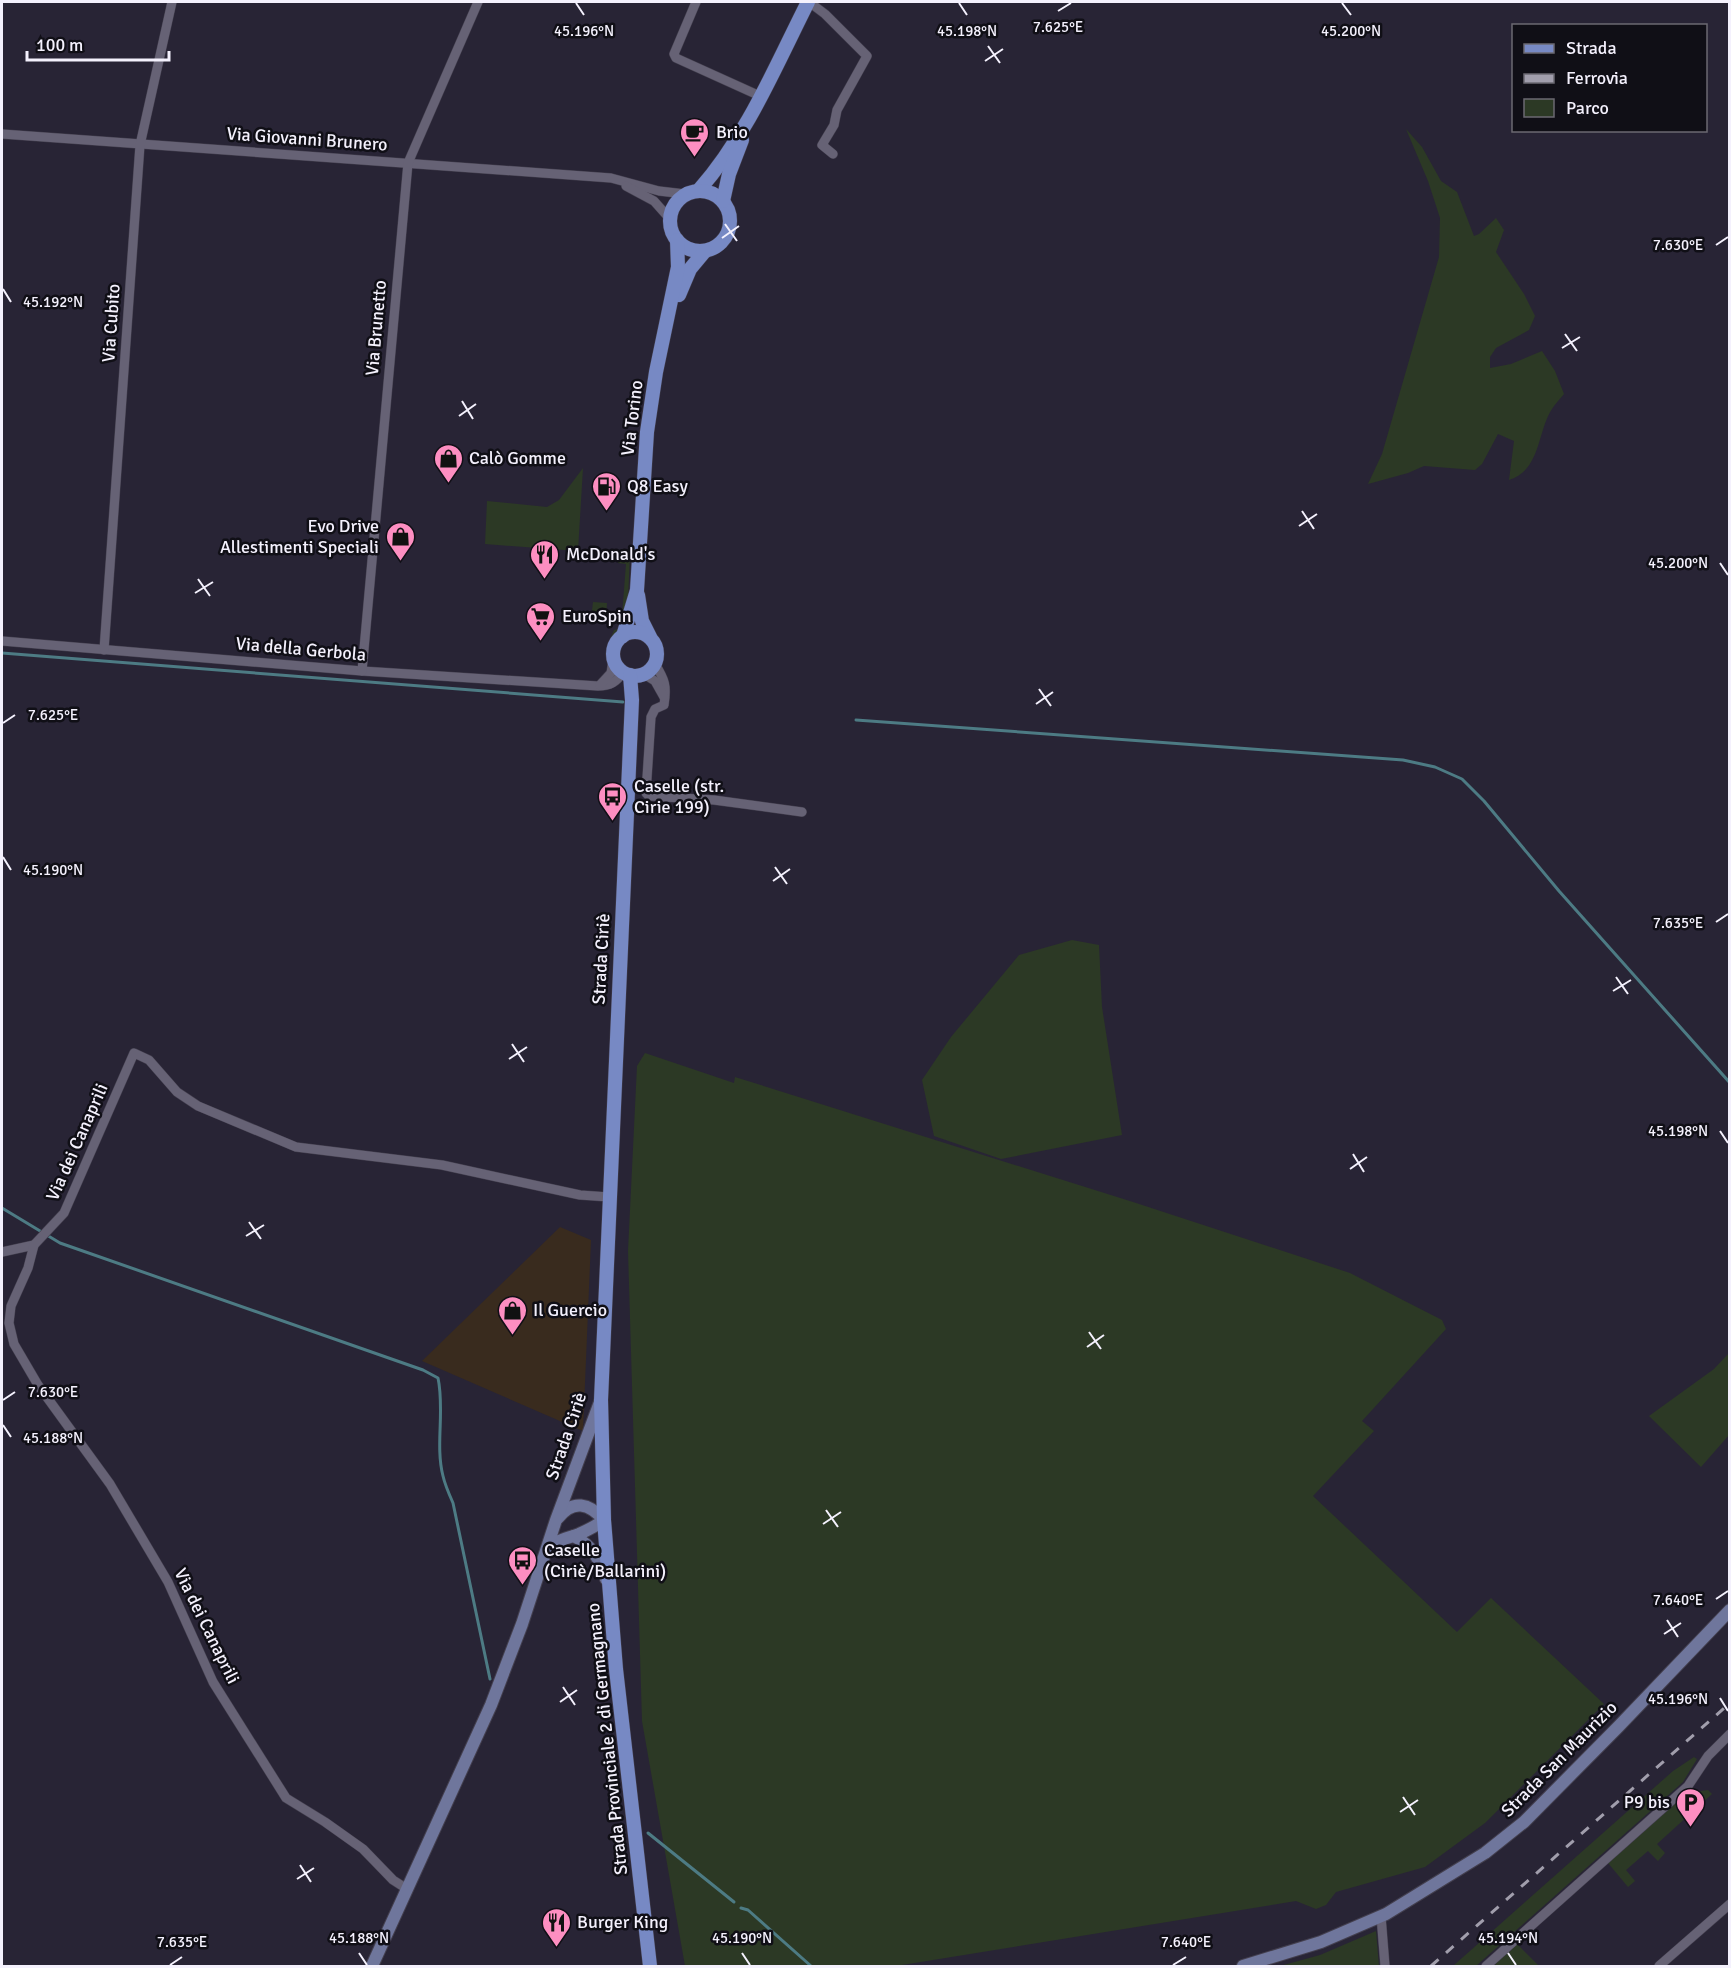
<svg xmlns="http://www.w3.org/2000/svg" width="1731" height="1968" font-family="Signika,sans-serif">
<rect width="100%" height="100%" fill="#282435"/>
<path fill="#392b1e" d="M560 1227 591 1240 583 1431 422 1361Z"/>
<g fill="#2c3925">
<path d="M1406 129 1422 147 1441 181 1457 192 1474 236 1479 234 1496 218 1504 230 1496 252 1524 294 1535 316 1529 330 1496 348 1490 357V368L1511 364 1542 351 1555 371 1564 394C1560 399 1555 404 1552 409 1537 432 1541 470 1509 480L1514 441 1498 434 1482 464 1475 470 1424 466 1408 473 1368 484 1382 454 1439 257 1440 218 1428 181Z"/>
<path d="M583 468 578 551 485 544 487 501 547 507 559 500Z"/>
<path d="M619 554 630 555 627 621 618 635 609 642 614 630 621 628 626 564 618 563Z"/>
<path d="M593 602 607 603 606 620 591 619Z"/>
<path d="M1072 940 1099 945 1102 1007 1122 1135 1001 1159 934 1136 922 1080 951 1037 1019 955Z"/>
<path d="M645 1053 734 1083 735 1077 1133 1202 1350 1273 1442 1320 1446 1329 1362 1421 1374 1431 1313 1496 1457 1632 1491 1598 1604 1704 1485 1823 1425 1867 1336 1892 1326 1905 1316 1909 1296 1901 896 1966H685L642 1721 628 1251 637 1066Z"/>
<path d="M1729 1353V1435L1701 1467 1649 1416 1714 1369Z"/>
<path d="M1694 1757 1697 1759 1683 1782 1476 1966H1453L1673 1771Z"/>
<path d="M1708 1790 1712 1794 1657 1844 1665 1853 1658 1861 1648 1851 1626 1870 1635 1881 1628 1887 1608 1863 1686 1793Z"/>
<path d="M1376 1931 1379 1966H1280L1320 1955Z"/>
<path d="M1516 1943 1539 1966H1495L1496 1963Z"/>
</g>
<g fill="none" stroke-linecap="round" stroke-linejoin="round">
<g stroke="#4d7b84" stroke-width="3">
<path d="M2 653 623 702"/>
<path d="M856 720 1403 760 1435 767 1462 779 1484 801 1559 891 1730 1083"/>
<path d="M2 1208 60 1243 423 1370 438 1378C445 1410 435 1445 443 1476 445 1485 449 1494 453 1503L490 1679"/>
<path d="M648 1833 734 1902"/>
<path d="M741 1908 748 1910 811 1966"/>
</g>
<defs>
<g id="street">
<path d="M696 2 674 54 676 58 760 96"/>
<path d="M809 2 825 14 867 56 837 110 834 125 822 145 833 154"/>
<path d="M2 134 611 178 659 191 685 194"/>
<path d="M626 186 654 201 670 219"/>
<path d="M2 641 362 671 598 686C610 686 617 682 623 672"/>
<path d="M104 650 140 145 172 2"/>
<path d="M655 664C665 680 667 686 664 705L655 709 651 717 646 793 649 796 714 800 802 812"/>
<path d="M362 671 408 163 478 2"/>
<path d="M644 674 655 681 664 697"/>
<path d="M600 685 611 673 614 654"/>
<path d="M2 1252 34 1245"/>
<path d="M407 1889 393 1880 363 1849 325 1822 286 1798 213 1682 168 1582 110 1484 38 1385 14 1344 9 1323 11 1306 28 1268 34 1245 64 1213 134 1053 149 1060 177 1092 198 1106 296 1147 442 1165 580 1195 609 1197"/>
<path d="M1381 1916 1385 1966"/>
<path d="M1486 1966 1688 1786 1708 1756 1730 1734"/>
<path d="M1659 1966 1730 1904"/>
</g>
<g id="secondary">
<path d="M574 1536C592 1546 600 1559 606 1579"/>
<path d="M547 1553C554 1539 566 1539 579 1534 588 1530 596 1526 604 1520 589 1503 573 1499 558 1518"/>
<path d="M372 1966 491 1705 522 1624 556 1520 600 1402"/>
<path d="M1243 1966 1321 1942 1386 1914 1485 1853 1524 1822 1619 1726 1730 1610"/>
</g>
<g id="primary">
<path d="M699 190C747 136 776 65 808 2"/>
<circle cx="700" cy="221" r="30"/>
<path d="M723 201 729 174 742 140"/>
<path d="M679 295 690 269 705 251"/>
<path d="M638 595 642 621 650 637"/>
<circle cx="635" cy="654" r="22"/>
<path d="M623 636 637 590 647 432 656 372 678 267 677 240"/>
<path d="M630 675 632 700 601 1400 604 1520 616 1669 650 1966"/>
</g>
</defs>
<use href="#street" stroke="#433f4e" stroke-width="10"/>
<use href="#secondary" stroke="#433f4e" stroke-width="14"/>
<use href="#primary" stroke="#433f4e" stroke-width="15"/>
<use href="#street" stroke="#666275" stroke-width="9"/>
<use href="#secondary" stroke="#6f769c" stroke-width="12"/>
<use href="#primary" stroke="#7789c4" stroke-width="14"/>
<path stroke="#a19eac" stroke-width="3" stroke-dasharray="10 10" stroke-linecap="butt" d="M1431 1966 1730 1703"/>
</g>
<path fill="none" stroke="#f4f1fd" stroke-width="2" d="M576 3 584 15M959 3 967 15M1342 3 1351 15M1058 11 1071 3M988 46 1000 63M985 61 1003 49M725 224 737 241M722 238 739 226M1716 245 1728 237M3 289 11 302M1565 334 1577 351M1562 348 1580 337M462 401 473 419M459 416 476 404M1302 511 1314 529M1299 526 1317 514M1720 563 1728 575M198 579 210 596M195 593 213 582M1039 689 1051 706M1036 704 1053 692M3 723 15 715M3 857 11 870M775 867 787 884M773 881 790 869M1716 922 1728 914M1616 977 1628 994M1613 991 1631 980M512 1044 524 1062M509 1059 527 1047M1720 1131 1728 1143M1353 1154 1364 1172M1350 1169 1367 1157M249 1222 261 1239M246 1236 264 1225M1089 1332 1101 1349M1087 1347 1104 1335M3 1400 15 1392M3 1425 11 1437M826 1510 838 1527M823 1524 841 1512M1716 1599 1728 1591M1667 1620 1678 1637M1664 1634 1681 1623M563 1687 575 1705M1720 1698 1728 1711M560 1702 577 1690M1403 1797 1415 1815M1400 1812 1418 1800M300 1865 311 1882M297 1879 314 1868M359 1953 367 1965M742 1953 750 1965M1508 1953 1516 1965M170 1965 182 1957M1173 1965 1186 1957"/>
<defs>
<symbol id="cafe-pin" viewBox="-11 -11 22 30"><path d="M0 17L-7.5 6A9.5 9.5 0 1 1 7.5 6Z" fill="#fd8ec1" stroke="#100f16"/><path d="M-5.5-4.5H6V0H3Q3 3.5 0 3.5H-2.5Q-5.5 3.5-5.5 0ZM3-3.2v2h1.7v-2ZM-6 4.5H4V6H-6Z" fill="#111"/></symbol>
<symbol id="shop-pin" viewBox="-11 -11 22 30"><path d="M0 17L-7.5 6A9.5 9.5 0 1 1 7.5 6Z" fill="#fd8ec1" stroke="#100f16"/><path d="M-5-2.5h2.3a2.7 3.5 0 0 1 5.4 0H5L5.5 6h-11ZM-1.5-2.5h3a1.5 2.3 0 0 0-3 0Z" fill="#111"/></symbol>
<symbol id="fuel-pin" viewBox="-11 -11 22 30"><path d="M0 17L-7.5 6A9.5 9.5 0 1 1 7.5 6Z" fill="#fd8ec1" stroke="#100f16"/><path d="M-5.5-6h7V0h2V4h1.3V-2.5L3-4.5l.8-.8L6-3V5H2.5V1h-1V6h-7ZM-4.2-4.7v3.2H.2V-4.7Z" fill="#111"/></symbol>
<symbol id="restaurant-pin" viewBox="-11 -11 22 30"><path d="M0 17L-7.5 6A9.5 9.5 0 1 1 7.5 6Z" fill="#fd8ec1" stroke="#100f16"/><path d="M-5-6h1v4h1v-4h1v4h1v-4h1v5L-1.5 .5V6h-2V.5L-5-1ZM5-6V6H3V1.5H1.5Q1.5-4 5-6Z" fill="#111"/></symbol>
<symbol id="supermarket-pin" viewBox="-11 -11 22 30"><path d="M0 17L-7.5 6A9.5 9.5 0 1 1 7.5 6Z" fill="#fd8ec1" stroke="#100f16"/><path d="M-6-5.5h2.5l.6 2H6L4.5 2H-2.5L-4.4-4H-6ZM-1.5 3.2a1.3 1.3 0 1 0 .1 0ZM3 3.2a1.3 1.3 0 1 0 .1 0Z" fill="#111"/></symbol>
<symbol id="bus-pin" viewBox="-11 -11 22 30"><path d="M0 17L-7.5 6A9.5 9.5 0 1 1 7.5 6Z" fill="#fd8ec1" stroke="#100f16"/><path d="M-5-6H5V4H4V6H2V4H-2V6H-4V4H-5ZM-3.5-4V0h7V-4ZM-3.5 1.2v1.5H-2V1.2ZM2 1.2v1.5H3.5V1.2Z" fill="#111"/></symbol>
<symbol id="parking-pin" viewBox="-11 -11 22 30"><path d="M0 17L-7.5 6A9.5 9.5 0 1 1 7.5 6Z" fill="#fd8ec1" stroke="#100f16"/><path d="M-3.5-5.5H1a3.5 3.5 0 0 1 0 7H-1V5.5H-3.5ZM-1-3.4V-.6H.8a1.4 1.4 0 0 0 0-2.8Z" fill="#111"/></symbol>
</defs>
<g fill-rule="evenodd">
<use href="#cafe-pin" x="678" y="116" width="33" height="45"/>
<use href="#shop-pin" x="432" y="442" width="33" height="45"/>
<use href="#fuel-pin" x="590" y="470" width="33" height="45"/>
<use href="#shop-pin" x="384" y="520" width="33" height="45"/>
<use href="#restaurant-pin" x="528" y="538" width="33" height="45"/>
<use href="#supermarket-pin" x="524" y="600" width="33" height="45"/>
<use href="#bus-pin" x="596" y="780" width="33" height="45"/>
<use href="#shop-pin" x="496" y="1294" width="33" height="45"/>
<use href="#bus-pin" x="506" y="1544" width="33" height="45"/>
<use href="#parking-pin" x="1674" y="1786" width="33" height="45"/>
<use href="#restaurant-pin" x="540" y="1906" width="33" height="45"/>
</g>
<g text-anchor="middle" stroke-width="5" stroke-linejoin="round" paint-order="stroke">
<g font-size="18" fill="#f4f1fd" stroke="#100f16" text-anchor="start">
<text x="716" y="138">Brio</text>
<text x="469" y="464">Calò Gomme</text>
<text x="627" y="492">Q8 Easy</text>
<text x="379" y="532" text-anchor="end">Evo Drive<tspan x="379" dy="21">Allestimenti Speciali</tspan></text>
<text x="566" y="560">McDonald's</text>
<text x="562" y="622">EuroSpin</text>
<text x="634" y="792">Caselle (str.<tspan x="634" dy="21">Cirie 199)</tspan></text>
<text x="533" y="1316">Il Guercio</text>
<text x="544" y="1556">Caselle<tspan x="544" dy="21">(Ciriè/Ballarini)</tspan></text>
<text x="1670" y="1808" text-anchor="end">P9 bis</text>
<text x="577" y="1928">Burger King</text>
</g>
<g font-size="18" fill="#f4f1fd" stroke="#100f16">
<text transform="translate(307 139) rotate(4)" y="6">Via Giovanni Brunero</text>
<text transform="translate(111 323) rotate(-86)" y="6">Via Cubito</text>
<text transform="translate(376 328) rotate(-85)" y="6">Via Brunetto</text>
<text transform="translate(632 418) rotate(-83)" y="6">Via Torino</text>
<text transform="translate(301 649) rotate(5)" y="6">Via della Gerbola</text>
<text transform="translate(601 959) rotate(-87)" y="6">Strada Ciriè</text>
<text transform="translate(77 1142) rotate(-66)" y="6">Via dei Canaprili</text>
<text transform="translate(566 1436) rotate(-71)" y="6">Strada Ciriè</text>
<text transform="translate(207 1626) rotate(64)" y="6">Via dei Canaprili</text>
<text transform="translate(607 1739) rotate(-96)" y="6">Strada Provinciale 2 di Germagnano</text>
<text transform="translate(1559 1759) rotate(-45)" y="6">Strada San Maurizio</text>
</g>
</g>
<g font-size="15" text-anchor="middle" fill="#f4f1fd" stroke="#100f16" stroke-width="5" stroke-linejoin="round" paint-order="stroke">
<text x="1058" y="32">7.625°E</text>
<text x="584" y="36">45.196°N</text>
<text x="967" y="36">45.198°N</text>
<text x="1351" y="36">45.200°N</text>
<text x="1678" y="250">7.630°E</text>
<text x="53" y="307">45.192°N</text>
<text x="1678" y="568">45.200°N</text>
<text x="53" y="720">7.625°E</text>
<text x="53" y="875">45.190°N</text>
<text x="1678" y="928">7.635°E</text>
<text x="1678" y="1136">45.198°N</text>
<text x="53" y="1397">7.630°E</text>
<text x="53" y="1443">45.188°N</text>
<text x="1678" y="1605">7.640°E</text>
<text x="1678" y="1704">45.196°N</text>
<text x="359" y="1943">45.188°N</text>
<text x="742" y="1943">45.190°N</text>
<text x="1508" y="1943">45.194°N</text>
<text x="182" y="1947">7.635°E</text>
<text x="1186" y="1947">7.640°E</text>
</g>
<rect width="1731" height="1968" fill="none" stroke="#f4f1fd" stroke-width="6"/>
<rect x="1512" y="24" width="195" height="108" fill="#100f16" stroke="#6b6972" stroke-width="1.5"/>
<rect x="1524" y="44" width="30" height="9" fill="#7789c4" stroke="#6b6972" stroke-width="1.5"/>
<text x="1566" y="54" font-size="18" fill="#f4f1fd">Strada</text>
<rect x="1524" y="74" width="30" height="9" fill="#a19eac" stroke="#6b6972" stroke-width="1.5"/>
<text x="1566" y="84" font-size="18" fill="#f4f1fd">Ferrovia</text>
<rect x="1524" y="99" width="30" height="18" fill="#2c3925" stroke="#6b6972" stroke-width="1.5"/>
<text x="1566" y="114" font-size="18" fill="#f4f1fd">Parco</text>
<path d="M27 51v9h142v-9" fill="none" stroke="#f4f1fd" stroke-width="3"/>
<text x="36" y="51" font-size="18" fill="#f4f1fd" stroke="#100f16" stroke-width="4.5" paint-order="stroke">100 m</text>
</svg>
